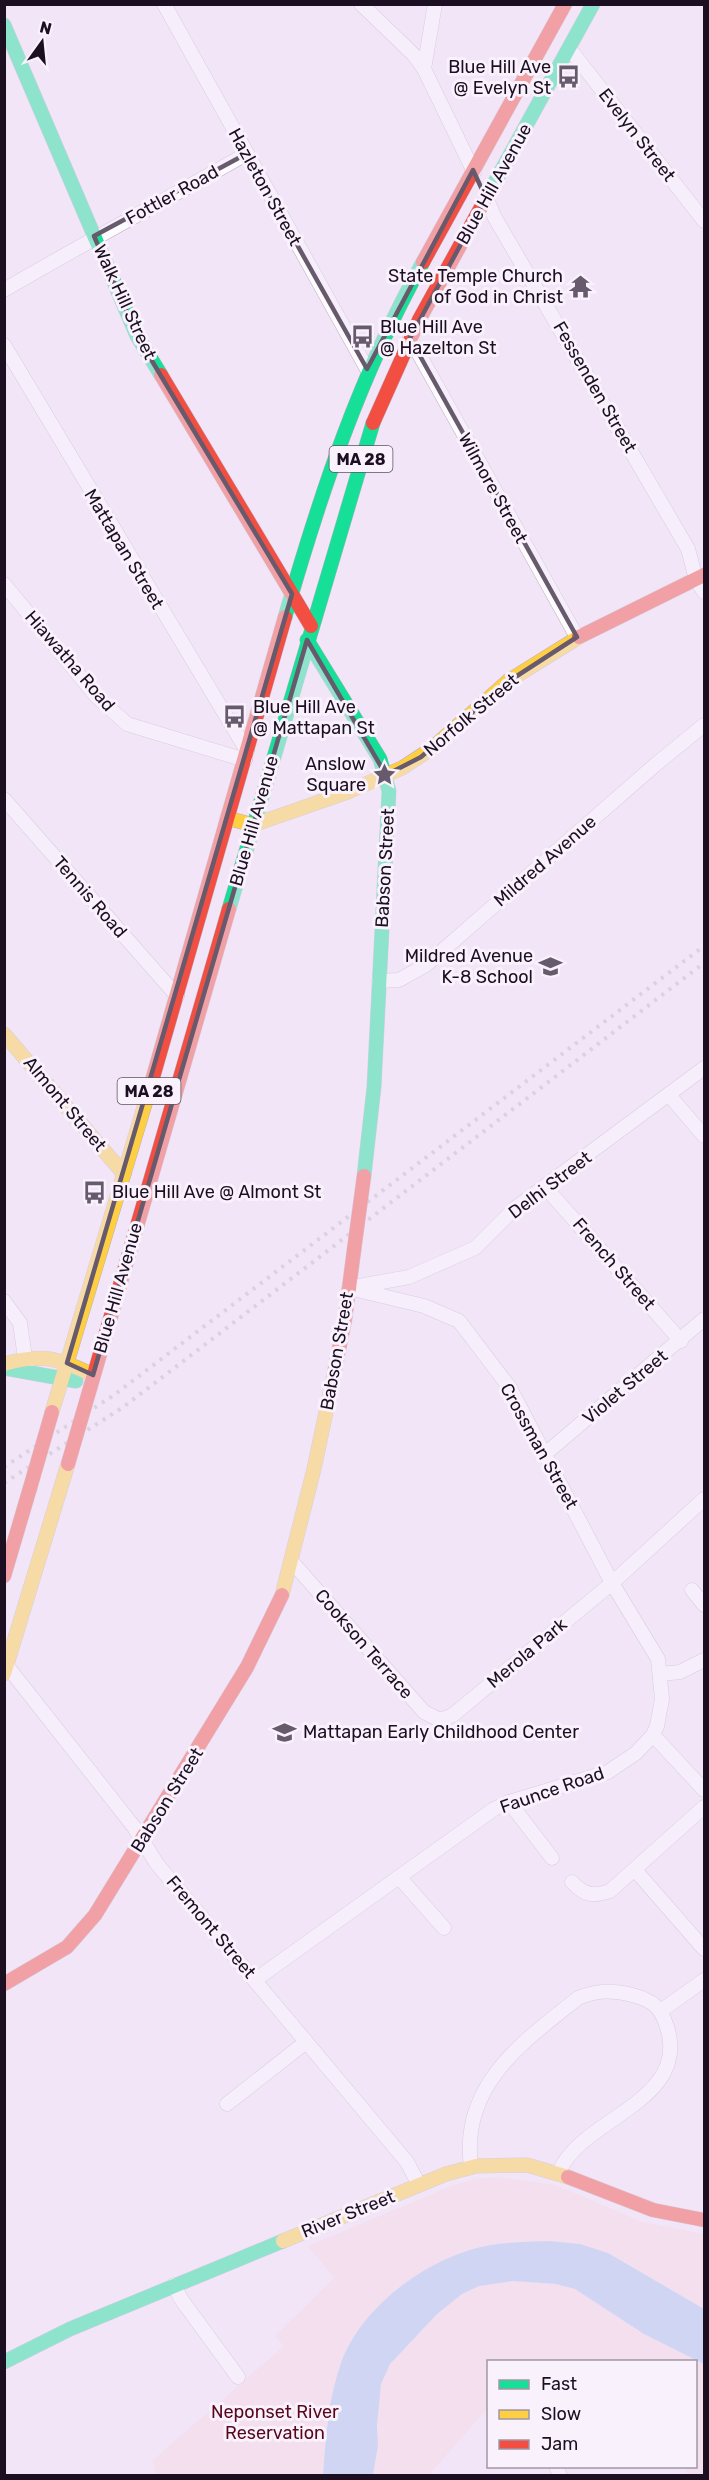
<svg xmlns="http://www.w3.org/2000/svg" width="709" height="2480" font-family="Rubik,sans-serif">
<rect width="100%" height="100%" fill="#f1e5f7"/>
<g fill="#f5d8e2">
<path d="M497 2177 556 2185 642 2222 704 2234V2309L608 2253 548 2241 495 2244 409 2281 367 2320 350 2343 341 2363 328 2415 323 2475H156L153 2460 284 2346 275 2336 334 2278 308 2246 451 2186 474 2179Z"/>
<path d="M513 2281 556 2284 575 2289 644 2334 704 2364V2475H688L683 2467 696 2466V2362H488V2408L429 2475 373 2476C375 2465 378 2454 378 2444 378 2424 376 2403 381 2384 390 2350 445 2300 477 2287 488 2283 501 2282 513 2281Z"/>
</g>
<path fill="#a8c2ef" d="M548 2241 580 2244 608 2253 704 2309V2364L644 2334 575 2289 556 2284 513 2281 479 2286 462 2294 437 2314 390 2364 381 2384 377 2425 378 2446 373 2475H323C326 2437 328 2400 341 2363 359 2312 416 2267 467 2251 493 2242 521 2242 548 2241Z"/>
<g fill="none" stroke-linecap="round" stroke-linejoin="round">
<defs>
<g id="street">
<path d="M164 4 367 369"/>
<path d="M361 4 414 55 424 69 474 172"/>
<path d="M569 48 704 221"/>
<path d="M424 69 435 4"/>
<path d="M486 197 495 218 688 549 696 579 704 592"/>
<path d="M4 290C84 243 166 200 246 154"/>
<path d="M410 338 577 637"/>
<path d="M4 345 247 751"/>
<path d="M4 584 96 696 127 724 245 760"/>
<path d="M4 799 177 996"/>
<path d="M379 981 399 980 426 965 655 765 704 725"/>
<path d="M669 1095 704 1136"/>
<path d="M546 1188 681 1341"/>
<path d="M354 1287 409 1277 475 1248 514 1209 704 1068"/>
<path d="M4 1301 20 1323 26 1365"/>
<path d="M545 1454 704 1319"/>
<path d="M293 1563 424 1712 440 1720 453 1715 612 1583 704 1499"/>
<path d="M692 1590 704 1605"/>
<path d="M7 1666 134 1827 157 1864 407 2162 419 2185"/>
<path d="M661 1674 680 1672 704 1660"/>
<path d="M653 1735 704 1790"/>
<path d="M509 1802 552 1858"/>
<path d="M636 1871 704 1949"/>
<path d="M399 1877 444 1928"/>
<path d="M572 1882C584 1895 593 1897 610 1891L704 1807"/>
<path d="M255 1980 494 1809 509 1802 608 1772 636 1753 653 1735 657 1726 662 1699 658 1659 612 1583 510 1388 459 1321 424 1306 349 1288"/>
<path d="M662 2010 704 1980"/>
<path d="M227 2104 306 2042"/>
<path d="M471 2166C460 2085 523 2042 578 1998 597 1990 612 1990 632 1995 652 2000 661 2007 667 2027 691 2102 581 2118 559 2172"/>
<path d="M174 2285 181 2299 238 2377"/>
<path d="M556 2466 560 2476"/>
</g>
<g id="fast">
<path d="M4 25 137 336 161 375"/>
<path d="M484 202 593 4"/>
<path d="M285 617C321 492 359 377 423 262"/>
<path d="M307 640 380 759 389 791 374 1087 364 1176"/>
<path d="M229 909 373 423"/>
<path d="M4 1368 76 1381"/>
<path d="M4 2362 70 2329 283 2241"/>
</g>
<g id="slow">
<path d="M227 818 253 825 348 792 402 768 431 749 508 681 579 637"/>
<path d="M4 1034 124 1174"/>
<path d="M4 1364C42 1353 58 1358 93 1375"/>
<path d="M52 1412 151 1084"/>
<path d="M282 1595 314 1469 334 1374"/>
<path d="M4 1674 68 1464"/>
<path d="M283 2241 446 2174 476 2166 527 2165 568 2177"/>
</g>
<g id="jam">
<path d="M423 262 565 4"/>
<path d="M161 375 311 626"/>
<path d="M373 423 419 320 484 202"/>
<path d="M579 637 704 575"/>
<path d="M151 1084 285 617"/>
<path d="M334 1374 345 1319 354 1250"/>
<path d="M91 1385 229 909"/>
<path d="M4 1576 30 1488"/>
<path d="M4 1984 67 1947 95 1915 247 1667 282 1595"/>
<path d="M568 2177 653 2210 704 2220"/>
</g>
</defs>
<use href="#street" stroke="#bbafc1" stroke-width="15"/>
<use href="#fast" stroke="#bbafc1" stroke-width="15"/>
<use href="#slow" stroke="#bbafc1" stroke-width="15"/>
<use href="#jam" stroke="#bbafc1" stroke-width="15"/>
<use href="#street" stroke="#fdfbfe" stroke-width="14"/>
<use href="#fast" stroke="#16e098" stroke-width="14"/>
<use href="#slow" stroke="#ffcf43" stroke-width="14"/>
<use href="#jam" stroke="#f24e42" stroke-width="14"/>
<g stroke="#bfbbc0" stroke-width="4" stroke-dasharray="3 6" stroke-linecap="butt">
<path d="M4 1467 114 1395 704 946"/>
<path d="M4 1483 122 1408 704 963"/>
</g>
<defs>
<g id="jam-bridge">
<path d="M354 1250 364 1176"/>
<path d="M68 1464 91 1385"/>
<path d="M30 1488 52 1412"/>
</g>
</defs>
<use href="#jam-bridge" stroke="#bbafc1" stroke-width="15" stroke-linecap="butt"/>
<use href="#jam-bridge" stroke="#f24e42" stroke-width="14"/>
</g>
<path d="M0 0H709V2480H0ZM246 154 367 369 473 170 486 198 410 338 577 637 506 683 421 757 386 775 307 640 93 1375 67 1363 292 594 137 336 94 236Z" fill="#f1e5f7" fill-opacity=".55" fill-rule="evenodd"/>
<path fill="none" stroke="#675a6d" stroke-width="4.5" stroke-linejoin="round" d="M246 154 367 369 473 170 486 198 410 338 577 637 506 683 421 757 386 775 307 640 93 1375 67 1363 292 594 137 336 94 236Z"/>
<defs>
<symbol id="bus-bare" viewBox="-9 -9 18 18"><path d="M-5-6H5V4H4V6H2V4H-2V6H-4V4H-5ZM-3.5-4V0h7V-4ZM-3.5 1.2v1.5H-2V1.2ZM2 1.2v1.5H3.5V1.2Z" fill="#675a6d" stroke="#f9f2fc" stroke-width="2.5" paint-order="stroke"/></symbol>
<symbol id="temple-bare" viewBox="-9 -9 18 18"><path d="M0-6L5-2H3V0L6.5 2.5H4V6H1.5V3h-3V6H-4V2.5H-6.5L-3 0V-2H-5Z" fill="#675a6d" stroke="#f9f2fc" stroke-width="2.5" paint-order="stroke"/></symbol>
<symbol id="sight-bare" viewBox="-9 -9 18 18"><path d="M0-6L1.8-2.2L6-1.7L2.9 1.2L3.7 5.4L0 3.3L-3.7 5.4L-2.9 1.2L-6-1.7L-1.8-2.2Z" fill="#675a6d" stroke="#f9f2fc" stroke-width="2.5" paint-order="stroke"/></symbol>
<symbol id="school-bare" viewBox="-9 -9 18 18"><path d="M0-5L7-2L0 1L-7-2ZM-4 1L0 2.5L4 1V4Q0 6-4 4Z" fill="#675a6d" stroke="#f9f2fc" stroke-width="2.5" paint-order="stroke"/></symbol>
</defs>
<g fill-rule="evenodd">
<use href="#bus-bare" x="552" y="60" width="33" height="33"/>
<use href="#temple-bare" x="564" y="270" width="33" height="33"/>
<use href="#bus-bare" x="346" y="320" width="33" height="33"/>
<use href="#bus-bare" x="218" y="700" width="33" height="33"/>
<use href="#sight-bare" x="368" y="758" width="33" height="33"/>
<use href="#school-bare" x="534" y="950" width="33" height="33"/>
<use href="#bus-bare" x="78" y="1176" width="33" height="33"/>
<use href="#school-bare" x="268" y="1716" width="33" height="33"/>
</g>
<g text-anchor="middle" stroke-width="6" stroke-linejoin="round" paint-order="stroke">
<g fill="#f9f2fc" stroke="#5e5363" stroke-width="1.5">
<rect x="329.5" y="446" width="63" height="26" rx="4.5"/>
<rect x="117.5" y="1078" width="63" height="26" rx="4.5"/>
</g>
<g font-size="16" font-weight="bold" fill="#1c0f22">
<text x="361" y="465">MA 28</text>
<text x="149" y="1097">MA 28</text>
</g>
<g font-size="18" fill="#1c0f22" stroke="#f9f2fc" text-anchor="end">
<text x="551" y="73">Blue Hill Ave<tspan x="551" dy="21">@ Evelyn St</tspan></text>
<text x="563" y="282">State Temple Church<tspan x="563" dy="21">of God in Christ</tspan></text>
<text x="380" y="333" text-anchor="start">Blue Hill Ave<tspan x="380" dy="21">@ Hazelton St</tspan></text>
<text x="253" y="713" text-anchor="start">Blue Hill Ave<tspan x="253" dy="21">@ Mattapan St</tspan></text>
<text x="366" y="770">Anslow<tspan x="366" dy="21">Square</tspan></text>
<text x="533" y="962">Mildred Avenue<tspan x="533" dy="21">K-8 School</tspan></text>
<text x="112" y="1198" text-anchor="start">Blue Hill Ave @ Almont St</text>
<text x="303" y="1738" text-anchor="start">Mattapan Early Childhood Center</text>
</g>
<g font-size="18" fill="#1c0f22" stroke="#f9f2fc">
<text transform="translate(637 135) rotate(52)" y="6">Evelyn Street</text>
<text transform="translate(494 184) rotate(-61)" y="6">Blue Hill Avenue</text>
<text transform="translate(265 187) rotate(61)" y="6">Hazleton Street</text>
<text transform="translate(172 195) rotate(-29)" y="6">Fottler Road</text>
<text transform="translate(125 302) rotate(65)" y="6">Walk Hill Street</text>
<text transform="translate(595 387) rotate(60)" y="6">Fessenden Street</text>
<text transform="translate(493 488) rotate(61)" y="6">Wilmore Street</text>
<text transform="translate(124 549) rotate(59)" y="6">Mattapan Street</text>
<text transform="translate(70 661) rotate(49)" y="6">Hiawatha Road</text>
<text transform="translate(471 715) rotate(-40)" y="6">Norfolk Street</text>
<text transform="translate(254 821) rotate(-74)" y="6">Blue Hill Avenue</text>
<text transform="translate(545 861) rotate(-41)" y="6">Mildred Avenue</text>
<text transform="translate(385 868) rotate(-87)" y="6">Babson Street</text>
<text transform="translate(90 897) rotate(49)" y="6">Tennis Road</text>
<text transform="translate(65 1104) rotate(50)" y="6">Almont Street</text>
<text transform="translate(550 1185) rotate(-37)" y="6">Delhi Street</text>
<text transform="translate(614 1264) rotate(49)" y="6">French Street</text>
<text transform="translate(118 1288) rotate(-74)" y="6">Blue Hill Avenue</text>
<text transform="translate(337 1351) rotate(-80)" y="6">Babson Street</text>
<text transform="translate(625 1387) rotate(-40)" y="6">Violet Street</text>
<text transform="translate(539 1446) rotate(61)" y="6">Crossman Street</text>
<text transform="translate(364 1644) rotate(49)" y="6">Cookson Terrace</text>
<text transform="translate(527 1653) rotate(-40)" y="6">Merola Park</text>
<text transform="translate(552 1790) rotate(-19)" y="6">Faunce Road</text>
<text transform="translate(167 1800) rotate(-58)" y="6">Babson Street</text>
<text transform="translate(211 1927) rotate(50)" y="6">Fremont Street</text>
<text transform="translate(348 2214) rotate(-22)" y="6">River Street</text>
</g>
<g font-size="18" fill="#59061a" stroke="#f9f2fc">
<text x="275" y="2418">Neponset River<tspan x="275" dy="21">Reservation</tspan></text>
</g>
</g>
<rect width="709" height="2480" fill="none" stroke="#1c0f22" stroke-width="12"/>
<rect x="487" y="2360" width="210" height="108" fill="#f9f2fc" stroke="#a197a5" stroke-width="1.5"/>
<rect x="499" y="2380" width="30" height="9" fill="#16e098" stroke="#a197a5" stroke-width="1.5"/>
<text x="541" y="2390" font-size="18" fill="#1c0f22">Fast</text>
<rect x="499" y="2410" width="30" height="9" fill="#ffcf43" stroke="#a197a5" stroke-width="1.5"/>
<text x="541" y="2420" font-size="18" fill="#1c0f22">Slow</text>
<rect x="499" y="2440" width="30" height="9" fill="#f24e42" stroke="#a197a5" stroke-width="1.5"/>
<text x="541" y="2450" font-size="18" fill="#1c0f22">Jam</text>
<g transform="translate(42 42) rotate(15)" stroke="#f9f2fc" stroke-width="4.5" paint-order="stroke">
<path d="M0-4.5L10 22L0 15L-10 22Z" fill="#1c0f22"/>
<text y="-9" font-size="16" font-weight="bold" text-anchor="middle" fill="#1c0f22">N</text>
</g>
</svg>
